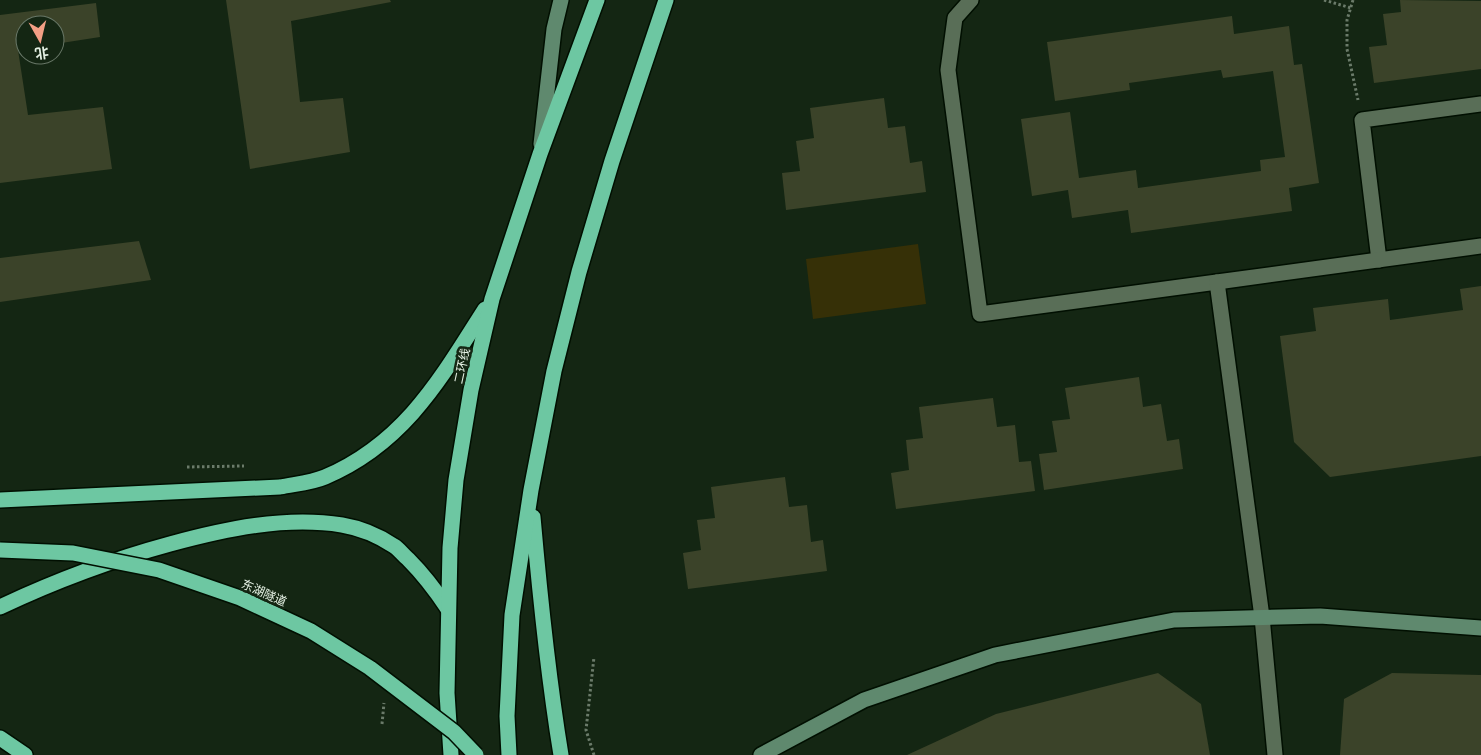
<svg xmlns="http://www.w3.org/2000/svg" width="1481" height="755" font-family="'PT Sans','Noto Sans SC',sans-serif">
<rect width="100%" height="100%" fill="#142613"/>
<path fill="#363007" d="M918 244 926 304 813 319 806 259Z"/>
<g fill="#3b4329">
<path d="M226 0H390L391 2 291 21 300 102 343 98 350 152 250 169Z"/>
<path d="M1400 0 1481 1V69L1374 83 1369 47 1387 45 1383 14 1401 12Z"/>
<path d="M96 3 100 37 55 44V25H25V49L18 50 28 115 103 107 112 169 0 183V15Z"/>
<path d="M1232 16 1234 34 1289 26 1294 65 1302 64 1319 183 1289 188 1292 211 1131 233 1128 210 1072 218 1068 190 1032 196 1021 119 1070 112 1079 178 1136 170 1138 188 1261 171 1260 160 1285 157 1273 71 1223 78 1221 70 1129 83 1130 90 1055 101 1047 42Z"/>
<path d="M884 98 888 128 905 126 910 163 922 161 926 192 786 210 782 173 800 171 796 141 814 138 810 108Z"/>
<path d="M139 241 151 280 0 302V258Z"/>
<path d="M1481 286V456L1330 477 1294 442 1280 336 1316 331 1313 308 1388 299 1390 320 1463 310 1460 289Z"/>
<path d="M1139 377 1143 407 1161 404 1167 441 1179 439 1183 469 1044 490 1039 454 1057 452 1052 421 1070 419 1065 388Z"/>
<path d="M993 398 997 427 1015 425 1019 462 1031 461 1035 491 896 509 891 473 909 470 906 440 923 438 919 407Z"/>
<path d="M785 477 789 507 807 505 811 542 823 540 827 571 688 589 683 553 701 550 697 520 715 518 711 487Z"/>
<path d="M1158 673 1201 704 1210 755H907L996 714Z"/>
<path d="M1392 673 1481 675V755H1340L1344 699Z"/>
</g>
<g fill="none" stroke-linecap="round" stroke-linejoin="round">
<defs>
<g id="lane">
<path d="M971 0 955 18 948 70 980 314 1217 282"/>
<path d="M1379 260 1362 120 1481 104"/>
<path d="M1275 755 1262 617 1217 282 1481 246"/>
</g>
<g id="secondary">
<path d="M541 144 554 29 561 0"/>
<path d="M761 755 864 700 995 655 1174 620 1320 616 1481 628"/>
</g>
<g id="highway">
<path d="M0 500 280 487C294 484 311 483 325 477 405 443 441 378 485 309"/>
<path d="M533 517C540 597 548 676 561 755"/>
<path d="M0 607C55 581 111 560 170 544 225 529 285 516 342 525 360 528 379 536 394 546 399 549 403 555 408 559 423 574 436 591 448 609"/>
<path d="M0 738 25 755"/>
<path d="M451 755 447 693 450 548 456 480 471 390 492 299 540 154 597 0"/>
<path d="M509 755 507 716 512 615 531 490 554 371 579 272 612 161 666 0"/>
</g>
</defs>
<use href="#lane" stroke="#010f01" stroke-width="18"/>
<use href="#secondary" stroke="#010f01" stroke-width="18"/>
<use href="#highway" stroke="#010f01" stroke-width="18"/>
<g stroke="#6b7b6a" stroke-width="3" stroke-dasharray="2.5 2.5" stroke-linecap="butt">
<path d="M1324 0 1351 8"/>
<path d="M1353 0 1347 20V49L1358 100"/>
<path d="M187 467 244 466"/>
<path d="M382 724 384 703"/>
<path d="M594 755 586 730 594 657"/>
</g>
<use href="#lane" stroke="#596e57" stroke-width="15"/>
<use href="#secondary" stroke="#5f896e" stroke-width="15"/>
<use href="#highway" stroke="#6dc7a2" stroke-width="15"/>
<defs>
<path id="highway-bridge" d="M0 550 73 553 159 570 240 598 311 631 370 668 454 732 476 755"/>
</defs>
<use href="#highway-bridge" stroke="#010f01" stroke-width="18" stroke-linecap="butt"/>
<use href="#highway-bridge" stroke="#6dc7a2" stroke-width="15"/>
</g>
<g text-anchor="middle" stroke-width="5" stroke-linejoin="round" paint-order="stroke">
<g font-size="12" fill="#e5f1e4" stroke="#142613">
<text transform="translate(462 366) rotate(-78)" y="4">二环线</text>
<text transform="translate(264 593) rotate(24)" y="4">东湖隧道</text>
</g>
</g>
<g transform="translate(40 40) rotate(172)"><circle r="24" fill="#142613" stroke="#687767"/>
<path d="M0-4L9 19L0 12L-9 19Z" fill="#f39f85"/>
<text y="-8" font-size="14" font-weight="bold" text-anchor="middle" fill="#e5f1e4">北</text>
</g>
</svg>
